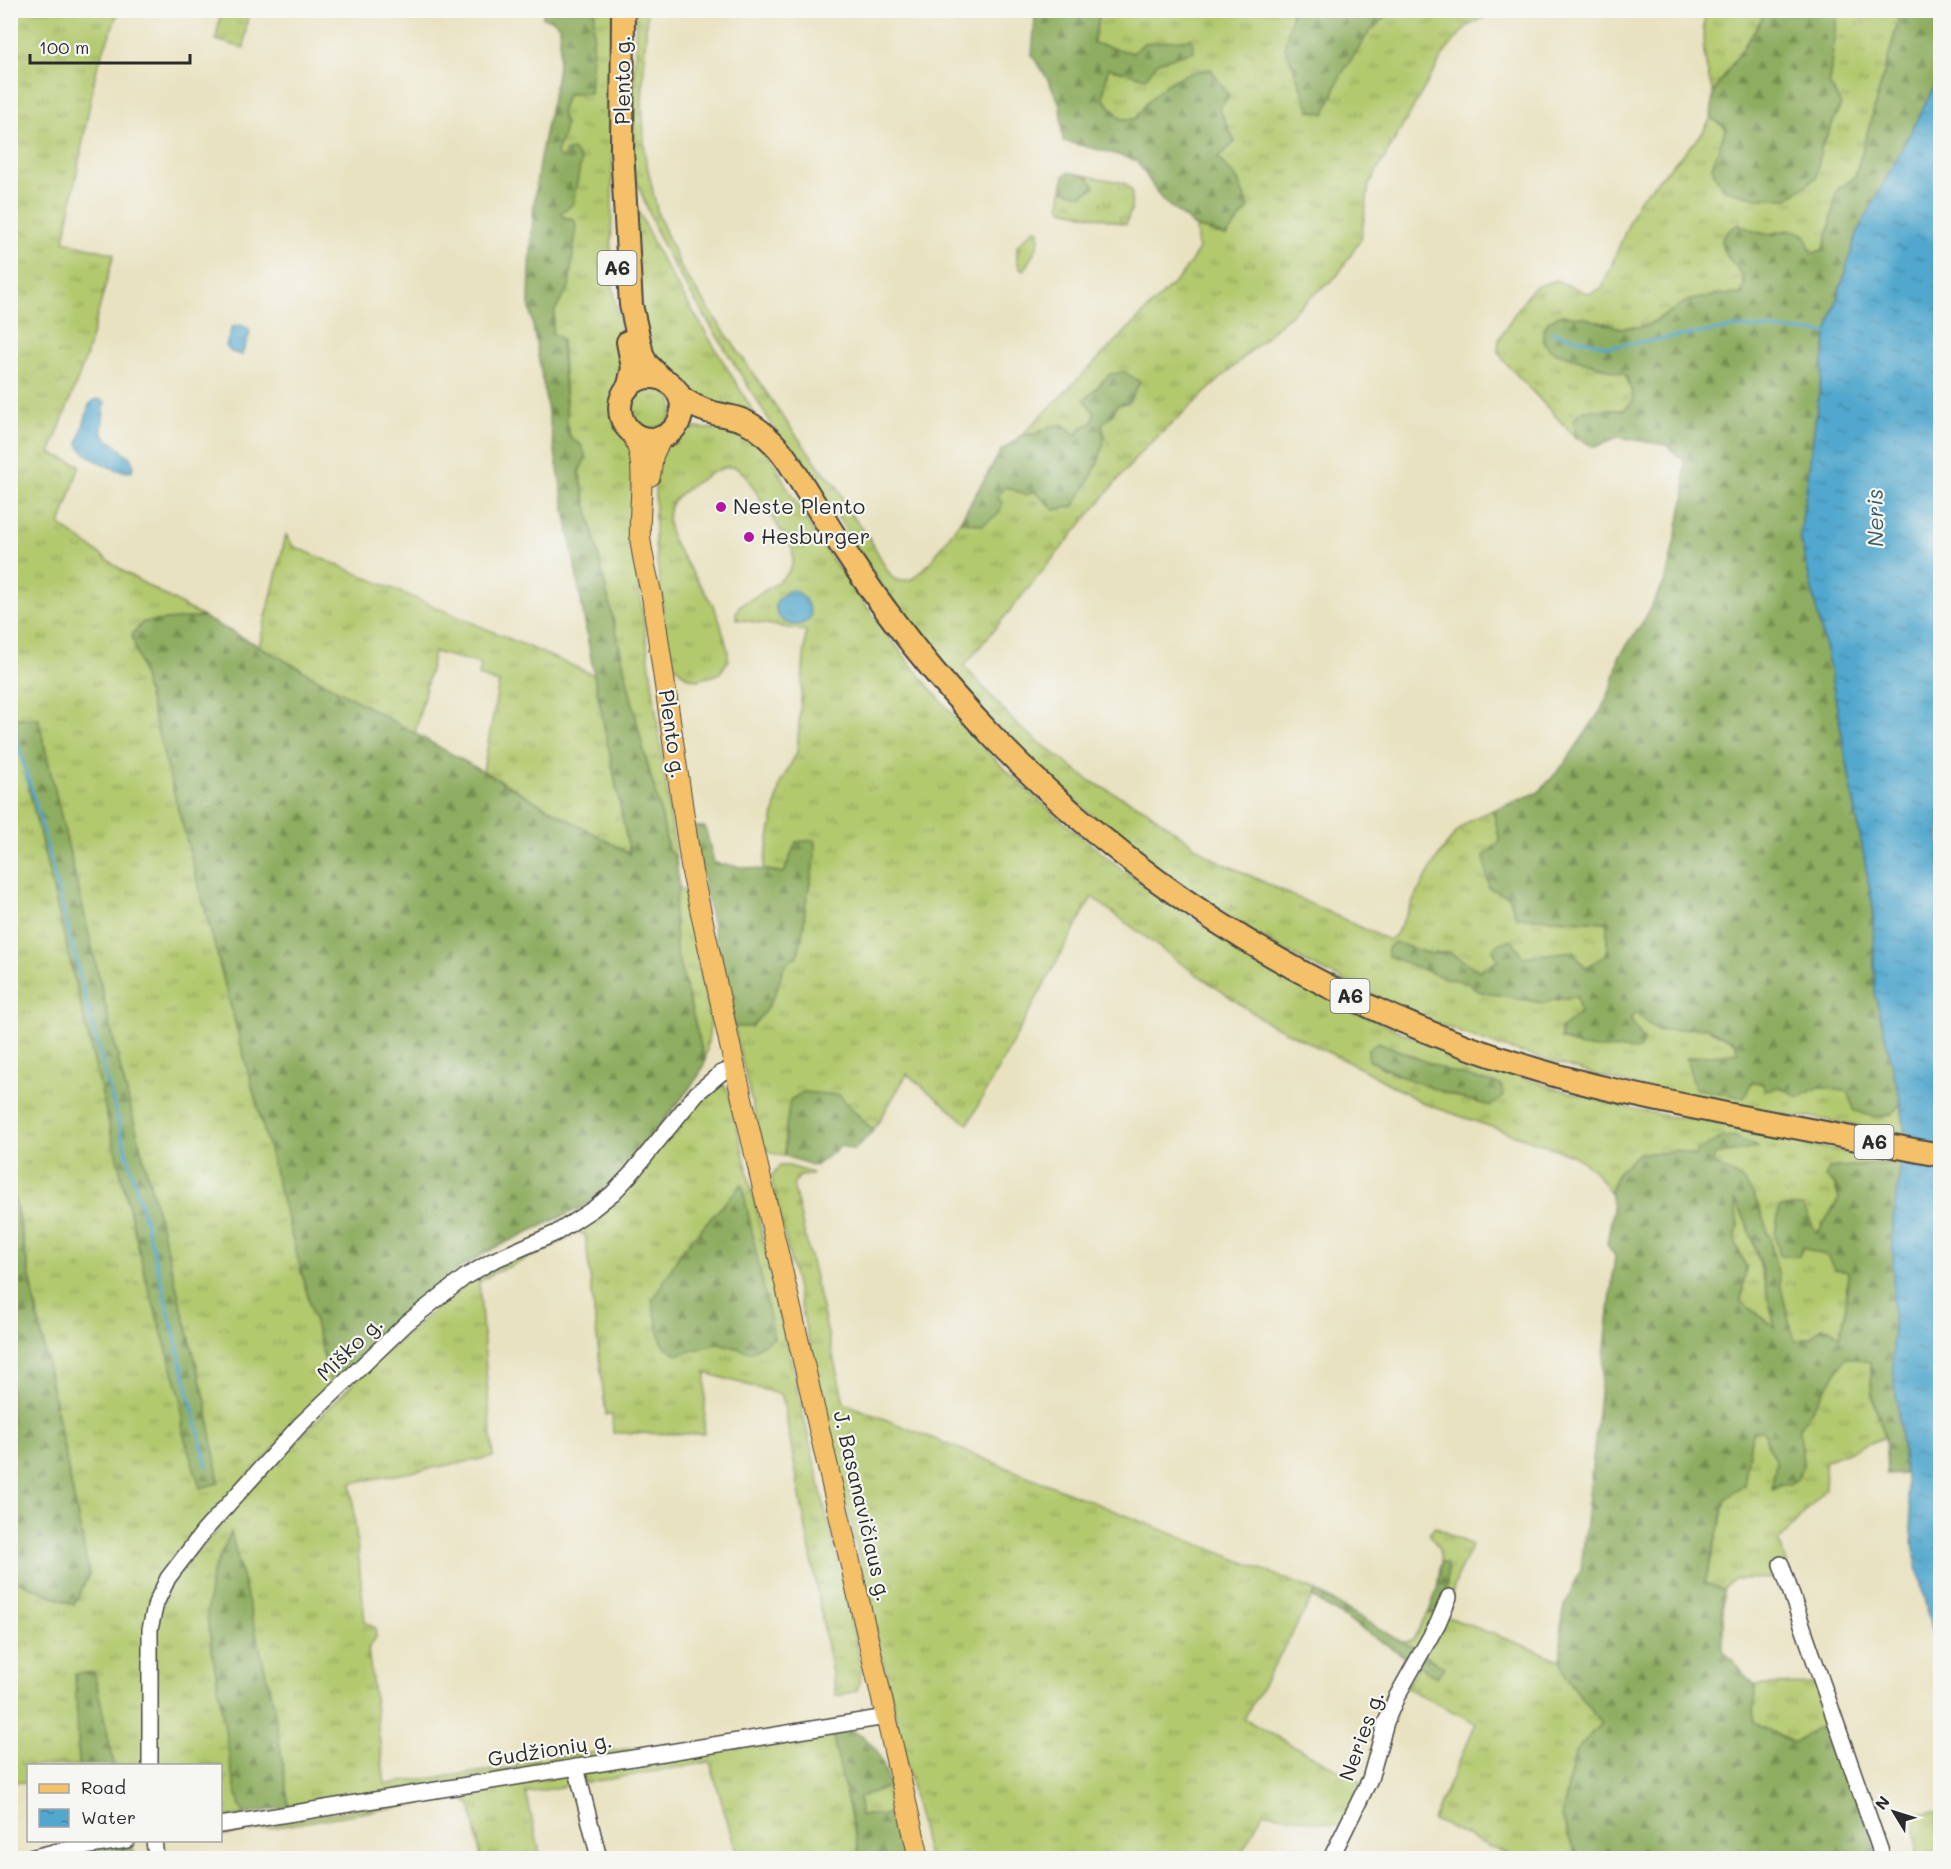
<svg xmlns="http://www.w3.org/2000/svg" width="1951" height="1869" font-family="Mali,sans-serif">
<defs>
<pattern id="grass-tufts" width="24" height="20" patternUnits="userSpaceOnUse" patternTransform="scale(1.5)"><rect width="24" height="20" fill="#b3c96e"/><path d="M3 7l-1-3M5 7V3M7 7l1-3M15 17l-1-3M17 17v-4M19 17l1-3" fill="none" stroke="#92a35b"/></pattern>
<pattern id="forest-firs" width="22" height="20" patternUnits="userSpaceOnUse" patternTransform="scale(1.5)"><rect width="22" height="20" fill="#8ead61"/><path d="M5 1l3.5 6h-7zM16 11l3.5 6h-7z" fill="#748d50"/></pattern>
<pattern id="water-ripples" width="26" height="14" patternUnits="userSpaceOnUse" patternTransform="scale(1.5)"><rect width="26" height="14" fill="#51a7cd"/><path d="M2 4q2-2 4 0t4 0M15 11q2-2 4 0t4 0" fill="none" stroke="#4388a7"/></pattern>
</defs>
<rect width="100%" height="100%" fill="#f6f6f2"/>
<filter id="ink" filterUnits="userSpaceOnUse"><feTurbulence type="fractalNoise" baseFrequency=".0167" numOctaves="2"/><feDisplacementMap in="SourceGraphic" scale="12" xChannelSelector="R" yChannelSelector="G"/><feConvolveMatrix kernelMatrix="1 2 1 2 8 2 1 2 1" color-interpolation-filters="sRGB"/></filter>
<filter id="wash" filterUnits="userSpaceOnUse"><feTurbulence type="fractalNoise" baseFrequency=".008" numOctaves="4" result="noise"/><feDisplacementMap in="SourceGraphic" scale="24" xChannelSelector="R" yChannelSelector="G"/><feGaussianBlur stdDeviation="1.35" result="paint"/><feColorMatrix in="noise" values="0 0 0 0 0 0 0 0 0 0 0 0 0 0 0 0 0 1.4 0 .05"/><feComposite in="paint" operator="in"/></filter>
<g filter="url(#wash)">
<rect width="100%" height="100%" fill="#e9e2c1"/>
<g fill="url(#grass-tufts)" stroke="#6f7a4c" stroke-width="1.5" fill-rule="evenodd">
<path d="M11 11H126L117 15 96 71 64 241 114 254 86 357 50 453 80 465 60 525 126 573 203 617 143 622 132 635 332 1387 188 1539 168 1566 159 1585 145 1765H114L94 1673 76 1674 79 1765 28 1766V1783L11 1781 10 1578 74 1605 89 1574 11 1179 10 79 20 51 11 49ZM12 718H38L122 1075 206 1402 218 1483 183 1433 181 1398 146 1279Z"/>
<path d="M221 11H248L244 48 216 40Z"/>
<path d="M595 11H616L614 89 607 96V109L613 117 611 268 615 301 627 366C626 375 622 380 618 388 606 409 617 425 631 441L636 564 676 859 668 849 662 818 641 740 579 471 586 457 581 445 573 440 568 433 562 339 552 333 555 310 569 287 576 228 574 219 563 217 561 213 562 159 557 155 559 143 562 140 565 124 561 113 567 94 590 93Z"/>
<path d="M636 11H647L642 101 645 156 658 214 682 270 790 427 819 466 837 486 849 512 869 537 887 570 894 579 901 581 912 579 930 563 960 521 983 525 996 497 1006 486 1026 495 1034 491 1055 510 1105 437 1102 424C1123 404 1116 400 1110 374L1085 400 1095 414 1092 423 1082 427 1076 435 1050 426 1036 434 1022 435 1181 276 1198 251 1196 227 1226 236 1238 180 1218 158 1235 142 1219 108 1147 102 1136 119H1121L1103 98 1108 68 1157 62 1194 51 1134 53 1093 44 1099 16 1104 11H1292L1285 46 1333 96C1337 78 1357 44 1370 30 1377 23 1385 19 1390 11H1497L1466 27 1445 52 1369 185 1361 239 1337 276 1292 313 1141 452 964 666 1016 724 1090 781 1145 809 1210 857 1388 940 1395 936C1412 905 1441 839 1471 820 1477 816 1486 813 1493 810L1500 841 1489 888 1509 896 1517 917 1608 922 1607 954 1586 968 1573 952 1522 957 1512 940 1500 943 1494 949 1498 961 1479 971 1449 952 1429 954 1394 942 1445 978 1466 982 1478 991 1543 1003 1563 998 1577 997 1580 1013 1561 1029 1612 1047 1639 1049 1630 1019 1635 1013 1658 1031 1705 1027 1735 1042 1751 1082 1779 1086 1799 1097 1819 1087 1849 1092 1853 1110 1874 1117 1892 1115 1901 1103 1905 1134 1809 1117H1798L1638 1087 1492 1044 1417 1016 1302 960 1257 935 1152 865 1072 799 999 729 932 653 880 583 826 499 779 436 673 265 659 238 632 169Z"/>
<path d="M1705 11H1764L1761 21 1713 93C1704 62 1701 43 1705 11Z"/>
<path d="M1836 11H1898V23L1855 177 1837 190C1832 210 1831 231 1823 250L1813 253 1810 250 1806 236C1786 225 1785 233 1767 234 1757 234 1747 228 1738 224L1724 251C1733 264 1752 279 1740 295H1716L1664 315 1647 326 1621 328 1582 317 1552 351 1626 375 1634 400 1624 410H1604L1574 420 1576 438 1504 361 1498 351 1499 339 1517 310 1533 288 1556 280 1589 294 1602 288 1638 201 1701 135 1711 118 1726 128 1712 167 1816 177 1821 148 1841 105 1829 83 1837 16Z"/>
<path d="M1087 176 1125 183 1132 191 1131 210 1126 224 1063 209 1060 206 1062 190 1081 195 1095 187Z"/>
<path d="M631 195 661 259 758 419 688 395 683 385 647 355Z"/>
<path d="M1034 229 1039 230V240L1036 249 1024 270 1020 268 1017 260V246Z"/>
<circle cx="651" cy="407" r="22"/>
<path d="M694 428C711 430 741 427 754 438 770 450 779 472 788 489 798 507 808 525 820 542 882 630 946 716 1026 789 1164 915 1324 1010 1501 1071 1552 1088 1613 1105 1666 1116 1678 1118 1689 1118 1700 1120 1732 1125 1763 1132 1795 1139L1804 1144 1901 1162 1829 1168 1839 1199 1817 1234 1802 1247 1827 1256 1848 1272 1845 1314 1840 1337 1831 1329 1823 1327 1810 1338 1795 1341 1784 1304 1768 1233 1722 1169 1713 1163V1155L1757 1147 1723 1137 1697 1157 1675 1150 1665 1153H1639L1618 1172 1610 1192 1593 1169 1573 1155 1425 1104 1364 1070 1265 1021 1176 960 1092 897 968 1124 907 1074 873 1131 839 1095 785 1133V1156C771 1155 765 1150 760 1137L734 1027 777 990 779 977 804 925 805 907 815 858 796 842 784 873 763 869 780 784 797 752 806 631 737 619 736 613 739 606C752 598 785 581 791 568 794 561 793 555 792 548L745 475C740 470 736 466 729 467 717 467 675 494 671 505 666 515 669 532 673 542L713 605 719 619 728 651V661L719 674 697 680 686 676 674 665 667 648 655 544V465L664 445 682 431ZM1378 1042 1451 1072 1396 1075 1369 1060 1368 1049Z"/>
<path d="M286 535 293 546 594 675 630 855 483 771 499 683 479 676 481 664 434 652 415 734 259 646Z"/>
<path d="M679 887 684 891 711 1020 705 1062 676 950 674 909Z"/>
<path d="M721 1083 727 1088 731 1100 862 1669 857 1691 836 1696 782 1395 706 1373 704 1434 613 1433 612 1415H606L585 1234 577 1233 544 1251 492 1274 479 1282 493 1457 351 1483 365 1622 375 1628 376 1637 368 1649 385 1784 517 1767V1761L635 1748 634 1754 289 1807 274 1706 231 1533 207 1618 222 1710 245 1814 221 1818 220 1766H155V1644L159 1614 168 1589 182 1567 216 1532 250 1489 360 1376 404 1336 453 1294 477 1276 586 1221 704 1093ZM741 1185 751 1352 719 1343 683 1249Z"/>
<path d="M779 1166H789L812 1173 811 1175 800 1176 793 1184 844 1403 1316 1591 1244 1719 1364 1784 1342 1826 1263 1812 1239 1858H928L771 1177Z"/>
<path d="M1733 1197C1758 1238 1762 1282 1776 1327L1741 1302 1746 1267 1735 1241 1738 1225Z"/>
<path d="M1846 1356 1870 1362 1872 1395 1885 1437 1825 1461 1826 1489 1779 1541 1791 1578 1734 1579 1723 1590 1705 1583 1726 1498 1744 1485 1752 1432 1761 1430 1765 1433 1768 1447 1776 1461 1773 1489 1803 1465 1800 1428Z"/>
<path d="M1435 1527 1472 1545 1459 1572 1445 1616 1561 1660 1566 1677 1601 1723 1575 1752 1562 1816 1576 1858H1514L1433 1820 1476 1723 1406 1688 1419 1664 1403 1642 1412 1641 1429 1612 1439 1615 1447 1565 1441 1562 1439 1549 1429 1533Z"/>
<path d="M1820 1684 1832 1724 1821 1726 1794 1743 1754 1723 1755 1685Z"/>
<path d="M833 1732 860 1858H738L710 1762 526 1793 541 1858H481L471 1805 458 1797 221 1836V1831Z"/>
<path d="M890 1786 896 1814 860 1816 858 1797Z"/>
<path d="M1937 1812C1936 1828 1940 1843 1940 1858H1916V1814Z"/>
</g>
<g fill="url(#forest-firs)" stroke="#5c6c46" stroke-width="1.5" fill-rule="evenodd">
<path d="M543 11H595L590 93 567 94 561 113 565 124 562 140 559 143 557 155 562 159 566 151 573 150 581 161 573 204 561 213 563 217 574 219 576 228 569 287 555 310 552 333 561 339 568 433 573 440 581 445 586 457 579 472 641 740 662 818 668 849 676 859 679 887 674 909 676 950 705 1062 699 1075 686 1093 614 1182 582 1207 494 1248 458 1269 424 1296 332 1387 132 635 143 622 203 617 259 646 630 854 594 675 529 303C530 259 532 214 538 171 545 122 562 76 560 26L553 20 543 18Z"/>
<path d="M1031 11H1104L1099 16 1093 43 1133 53 1144 43 1192 39 1194 51 1158 62 1146 78 1108 68 1103 98 1121 119H1135C1156 89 1173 73 1211 69L1229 96 1219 108 1235 142 1218 158 1238 180 1249 208 1226 236 1196 227 1162 200 1137 161 1112 153 1063 141 1060 104 1047 78 1032 55 1035 19Z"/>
<path d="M1292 11H1390L1387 16 1370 31 1341 75 1325 113 1310 111 1285 46Z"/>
<path d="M1764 11H1836L1837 16 1829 83 1841 105 1821 148 1817 177 1788 198H1756L1722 189 1712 167 1726 128 1711 118 1713 93 1761 21Z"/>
<path d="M1898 11H1940V76L1856 236 1827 333 1800 537 1830 669 1873 907 1875 994 1901 1103 1892 1115 1874 1117 1853 1110 1849 1092 1819 1087 1799 1097 1779 1087 1765 1090 1762 1083 1752 1082 1744 1098 1695 1088 1686 1058 1738 1052 1735 1042 1705 1027 1658 1031 1635 1013 1630 1019 1644 1040 1639 1050 1582 1047 1561 1039V1029L1580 1013 1577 997 1563 998 1543 1003 1478 991 1466 982 1445 978 1388 956 1387 948 1394 942 1429 954 1449 952 1479 971 1498 961 1493 949 1500 943 1513 940 1522 957 1573 951 1586 968 1607 954V922L1516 917 1509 896 1489 888 1484 856 1500 841 1493 810 1539 792 1565 763 1601 710 1612 686 1619 657 1644 620 1666 579 1685 496 1684 461 1666 445 1618 437 1595 447 1576 438 1574 420 1583 410H1624L1634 400 1626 375 1552 351 1544 343 1543 330 1548 322 1559 315 1582 317 1621 328 1647 326 1687 301 1716 295 1740 294C1754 277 1731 266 1724 251 1722 248 1722 244 1721 241L1726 233 1738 224C1747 228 1757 234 1767 234 1782 233 1792 226 1806 236L1810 250 1813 253 1823 250C1831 231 1832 210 1837 190L1855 177 1898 23Z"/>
<path d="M1069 172 1087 176 1095 187 1081 195 1062 190 1064 176Z"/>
<path d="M1125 372 1140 382 1129 402 1117 405 1113 414 1102 424C1109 455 1089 480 1074 506L1055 510 1034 491 1026 495 1006 487 997 497 1003 503 999 513 983 525 960 521 1001 451 1022 435 1036 434 1050 426 1064 425 1076 435 1082 427 1092 423 1095 414 1085 400 1110 374Z"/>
<path d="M12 718H38L122 1075 206 1402 219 1483 200 1488 183 1433 181 1398 146 1279Z"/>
<path d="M692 827H705L714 863 784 873 796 842 815 840V858L805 907 804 925 798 955C778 967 784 972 776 991 771 1005 762 1016 751 1027H734Z"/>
<path d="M1378 1042 1451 1072 1501 1085 1504 1096 1491 1106C1447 1095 1409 1082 1369 1060L1368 1049Z"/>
<path d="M803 1092 839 1095 873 1131 854 1150 841 1146 815 1166 785 1156V1133L790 1100Z"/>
<path d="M1734 1136 1758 1148 1714 1155 1713 1163C1722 1169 1733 1173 1741 1179 1771 1205 1780 1300 1795 1341L1810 1338 1823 1327 1831 1329 1840 1336 1845 1314 1848 1272 1834 1269 1827 1256 1803 1247 1799 1256H1780L1775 1235 1779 1207 1803 1206 1817 1234 1839 1199 1836 1186 1825 1176 1829 1168 1901 1162 1893 1222V1368L1905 1474 1887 1475 1885 1437 1872 1395 1870 1362 1846 1357 1800 1428 1803 1465 1799 1477 1790 1485 1780 1484 1772 1489 1776 1461 1768 1447 1765 1433 1761 1430 1752 1432 1744 1485 1726 1499 1705 1583 1723 1590V1650L1755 1685 1754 1723 1794 1743 1821 1726 1832 1724 1879 1858H1576L1562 1816 1575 1752 1601 1723 1566 1677 1561 1660 1562 1614 1581 1569 1615 1256 1607 1244 1613 1209 1610 1192 1618 1172 1639 1153H1665L1675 1150 1696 1156 1697 1151 1723 1137ZM1734 1199 1747 1224 1760 1260 1775 1327 1741 1302 1746 1267 1735 1242 1738 1225Z"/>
<path d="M10 1179 89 1574 74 1605 11 1578Z"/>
<path d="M742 1184 774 1338 751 1352 719 1343 677 1355 662 1344 652 1301 683 1249Z"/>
<path d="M231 1532 274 1706 289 1807 245 1814 240 1807 232 1774 207 1617 211 1576Z"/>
<path d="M1441 1562 1447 1564C1449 1583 1445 1597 1439 1615L1429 1612 1437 1589Z"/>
<path d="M1316 1591 1444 1667 1437 1677 1312 1597Z"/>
<path d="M94 1672 112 1754 114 1765H79L75 1674Z"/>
<path d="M846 1729C876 1738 882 1759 890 1786L859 1797 860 1815 896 1814 907 1858H860L834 1742 833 1732Z"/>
<path d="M79 1840 130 1841 136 1858H75Z"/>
</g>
<g fill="url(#water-ripples)" stroke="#3e697c" stroke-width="1.5">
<path d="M1940 76V1671L1915 1557 1893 1368V1222L1905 1134 1901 1103 1875 994 1873 907 1830 669 1800 537 1827 333 1856 236Z"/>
<path d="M240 325 248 328 250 333 242 355 231 352 226 346 232 327Z"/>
<path d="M98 399 105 402 102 430 104 436 129 456 134 466 131 472C117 472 84 458 78 444L89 405 93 401Z"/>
<path d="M793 590C804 594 809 605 811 616 800 634 772 622 776 602L788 591Z"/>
</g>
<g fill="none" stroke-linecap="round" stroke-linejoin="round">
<g stroke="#51a7cd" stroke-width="3">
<path d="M1551 332 1610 347 1738 327 1830 333"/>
<path d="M10 727 14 731 39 815 92 1024 159 1273 207 1466"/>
</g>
</g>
</g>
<g filter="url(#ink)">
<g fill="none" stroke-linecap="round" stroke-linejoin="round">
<defs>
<g id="minor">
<path d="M1781 1564 1883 1858"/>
<path d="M150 1766V1629L156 1603 168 1578 204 1531 300 1425 408 1322 465 1277 492 1261 556 1233 593 1209 613 1193 630 1175 697 1093 721 1073 735 1068"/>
<path d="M576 1767 599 1858"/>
<path d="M220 1825 886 1717"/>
<path d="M154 1840 156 1858"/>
<path d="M30 1858 54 1852 127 1840"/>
<path d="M1331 1858 1370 1779 1386 1722 1397 1696 1438 1623 1449 1597"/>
</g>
<g id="major">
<path d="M629 430C650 458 638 502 640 536 642 557 647 576 652 596L692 872 735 1068 919 1858"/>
<path d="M650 476 653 455 662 437"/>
</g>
<g id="highway">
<path d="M623 10 622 150 631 305 642 354 646 363 661 378"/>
<path d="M628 342 633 368 629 385"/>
<circle cx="651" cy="408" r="31"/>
<path d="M680 397C689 403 697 408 707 411 719 415 733 416 744 421 753 425 762 432 769 439 782 450 792 467 801 482 815 504 828 526 842 547 887 616 938 680 995 739 1143 892 1330 1008 1534 1069 1596 1088 1658 1100 1721 1113 1794 1127 1867 1141 1940 1155"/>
</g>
</defs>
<use href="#minor" stroke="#484642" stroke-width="18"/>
<use href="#major" stroke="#484642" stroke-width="22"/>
<use href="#highway" stroke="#484642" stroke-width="26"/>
<use href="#minor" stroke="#fff" stroke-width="15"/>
<use href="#major" stroke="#f4c16a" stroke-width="20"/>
<use href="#highway" stroke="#f4c16a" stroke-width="22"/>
</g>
</g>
<g fill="#b5179e" stroke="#f6f6f2" stroke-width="2">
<circle cx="721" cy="507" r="6"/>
<circle cx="749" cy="537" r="6"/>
</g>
<g text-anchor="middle" stroke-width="4.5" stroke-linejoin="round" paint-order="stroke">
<g fill="#f6f6f2" stroke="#686867" stroke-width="1.5">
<rect x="597.5" y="251" width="39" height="34" rx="4.5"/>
<rect x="1330.5" y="979" width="39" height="34" rx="4.5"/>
<rect x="1854.5" y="1125" width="39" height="34" rx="4.5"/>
</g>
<g font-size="20" font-weight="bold" fill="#2b2b2b">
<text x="617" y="275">A6</text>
<text x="1350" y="1003">A6</text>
<text x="1874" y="1149">A6</text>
</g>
<g font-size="21" fill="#2b2b2b" stroke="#f6f6f2">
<text transform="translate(623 80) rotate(-90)" y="7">Plento g.</text>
<text transform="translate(672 734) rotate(82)" y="7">Plento g.</text>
<text transform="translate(350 1349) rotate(-44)" y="7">Miško g.</text>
<text transform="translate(862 1506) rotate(77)" y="7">J. Basanavičiaus g.</text>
<text transform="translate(1362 1736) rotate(-70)" y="7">Neries g.</text>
<text transform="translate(550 1750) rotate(-9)" y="7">Gudžionių g.</text>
</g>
<g font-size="21" fill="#2b2b2b" stroke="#f6f6f2" text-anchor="start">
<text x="733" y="514">Neste Plento</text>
<text x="761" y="544">Hesburger</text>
</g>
<g font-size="22" font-style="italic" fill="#3a5d6c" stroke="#f6f6f2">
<text transform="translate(1875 518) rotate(-91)" y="8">Neris</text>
</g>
</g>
<rect width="1951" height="1869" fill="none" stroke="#f6f6f2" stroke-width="36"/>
<rect x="27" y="1764" width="195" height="78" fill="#f6f6f2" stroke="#a5a5a2" stroke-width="1.5"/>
<rect x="39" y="1784" width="30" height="9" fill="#f4c16a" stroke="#a5a5a2" stroke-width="1.5"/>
<text x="81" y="1794" font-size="18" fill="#2b2b2b">Road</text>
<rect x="39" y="1809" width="30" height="18" fill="url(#water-ripples)" stroke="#a5a5a2" stroke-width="1.5"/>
<text x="81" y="1824" font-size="18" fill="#2b2b2b">Water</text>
<g transform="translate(1894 1812) rotate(308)" stroke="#f6f6f2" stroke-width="4.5" paint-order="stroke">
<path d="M0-4.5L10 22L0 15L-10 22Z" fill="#2b2b2b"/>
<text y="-9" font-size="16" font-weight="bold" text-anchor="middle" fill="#2b2b2b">N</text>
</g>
<path d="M30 54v9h160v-9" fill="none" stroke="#2b2b2b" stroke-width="3"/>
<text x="39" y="54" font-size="18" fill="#2b2b2b" stroke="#f6f6f2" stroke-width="4.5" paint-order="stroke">100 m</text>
</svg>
